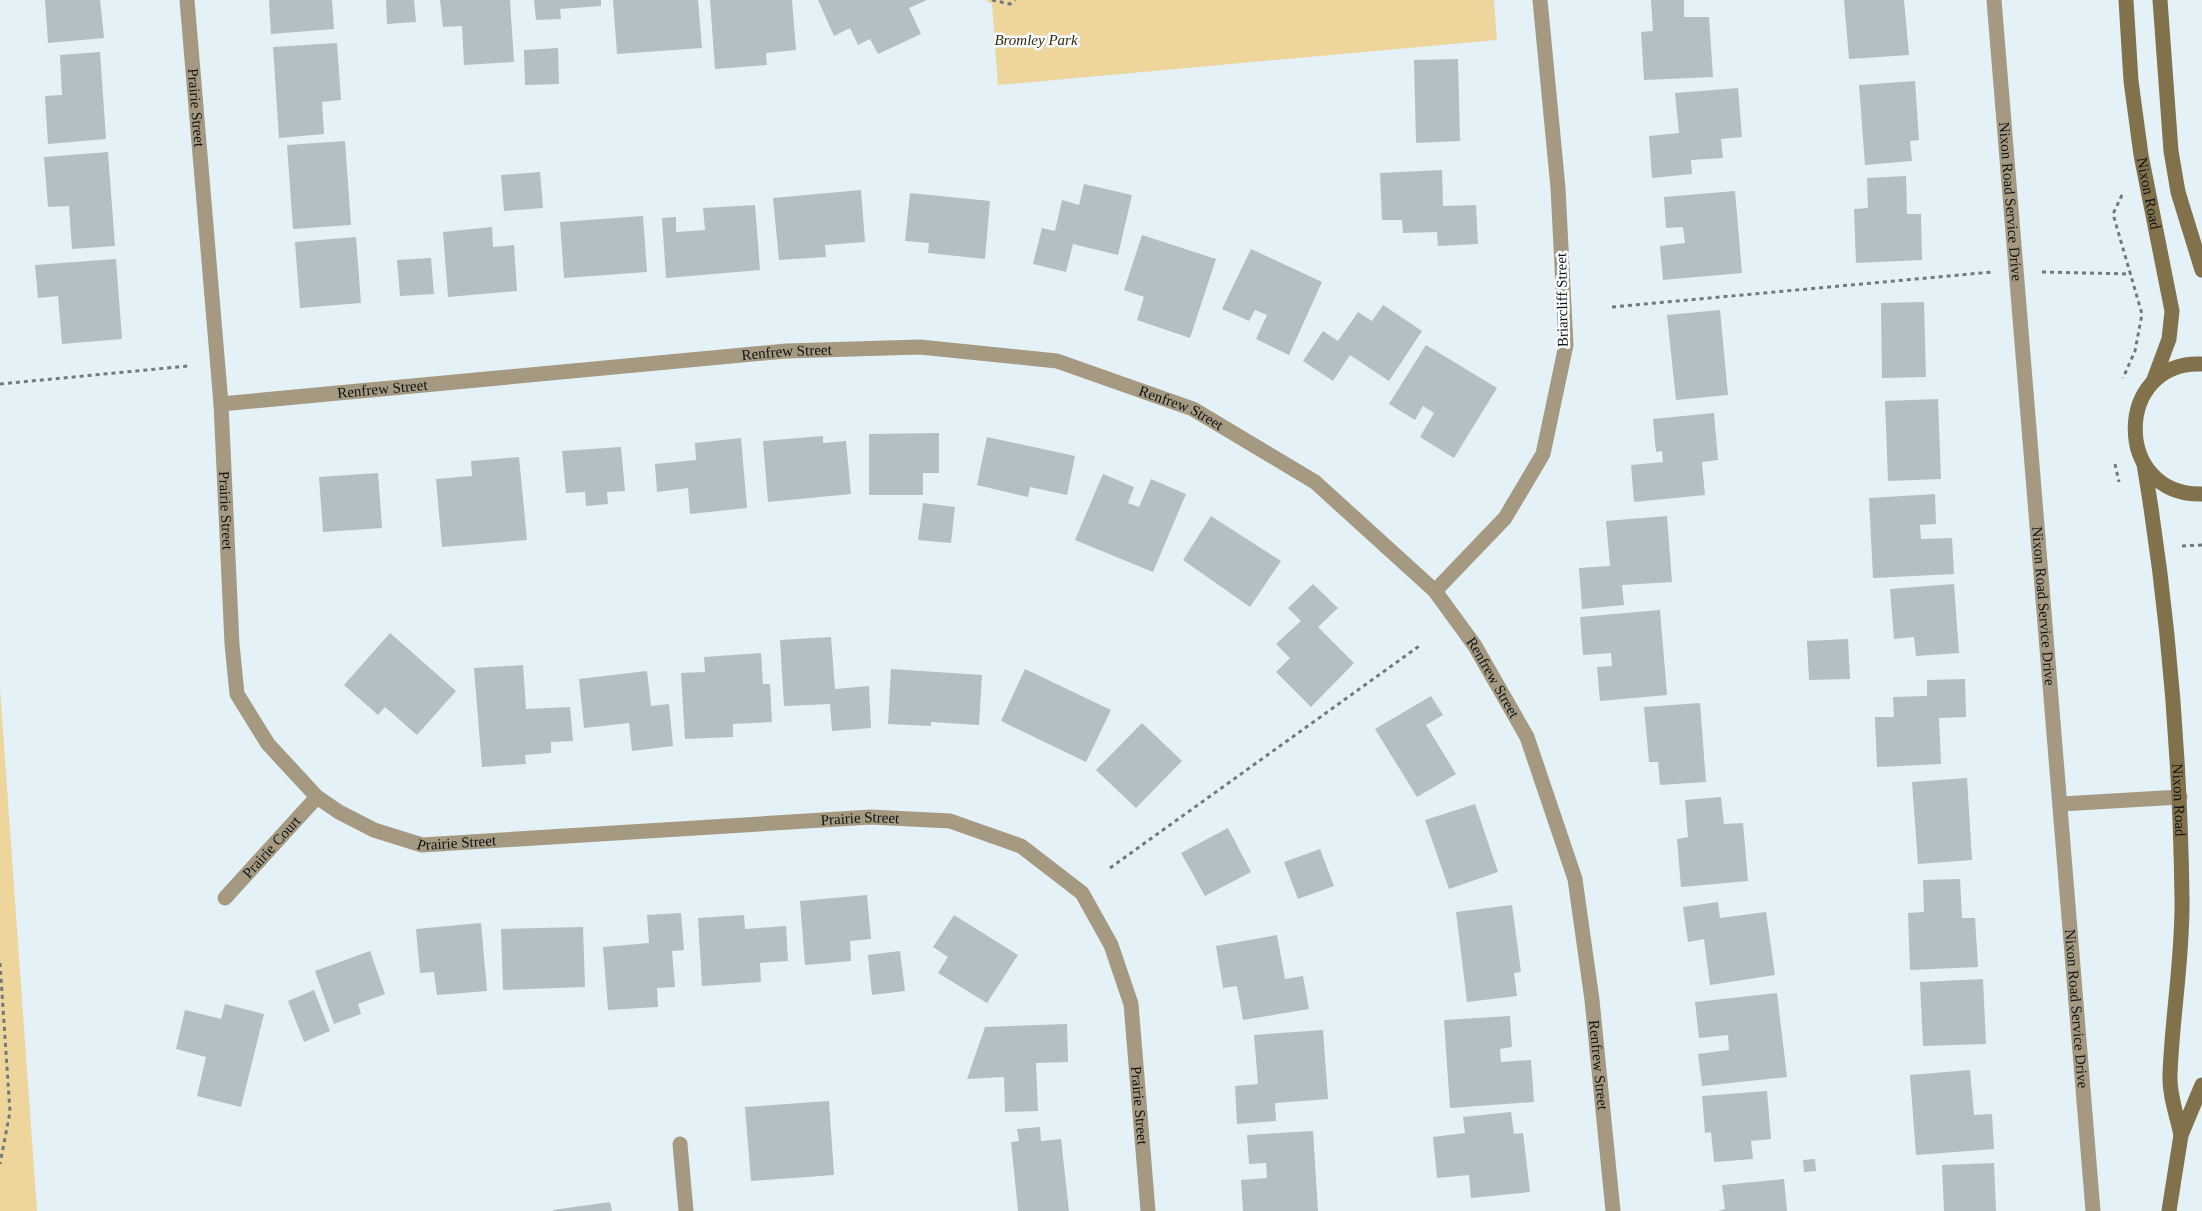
<svg xmlns="http://www.w3.org/2000/svg" width="2202" height="1211" font-family="Georgia,serif">
<rect width="100%" height="100%" fill="#e4f2f8"/>
<g fill="#edd59b">
<path d="M986 0H1494L1497 40 998 85 992 4Z"/>
<path d="M0 688 37 1211H0Z"/>
</g>
<g fill="#b2bfc5">
<path d="M45 0H100L104 38 48 43Z"/>
<path d="M269 0H332L334 29 271 34Z"/>
<path d="M386 0H414L416 22 387 24Z"/>
<path d="M440 0H510L514 62 464 65 462 26 443 27Z"/>
<path d="M534 0H601V6L560 9 561 19 536 20Z"/>
<path d="M613 0H698L702 48 617 54Z"/>
<path d="M710 0H792L796 50 766 53 767 65 715 69Z"/>
<path d="M818 0H927L909 8 921 34 878 54 870 39 858 45 850 28 834 36Z"/>
<path d="M1651 0H1684V17H1709L1713 77 1644 80 1641 32 1653 31Z"/>
<path d="M1844 0H1904L1909 55 1849 59Z"/>
<path d="M337 43 341 100 322 102 324 134 279 138 273 47Z"/>
<path d="M558 48 559 84 525 85 524 50Z"/>
<path d="M100 52 106 139 48 144 45 96 62 95 60 55Z"/>
<path d="M1458 59 1460 141 1416 143 1414 60Z"/>
<path d="M1915 81 1919 140 1910 141 1912 161 1865 165 1859 85Z"/>
<path d="M1738 88 1742 137 1721 139 1723 158 1691 160 1692 174 1652 178 1649 136 1679 133 1675 93Z"/>
<path d="M345 141 351 225 293 229 287 145Z"/>
<path d="M108 152 115 246 72 249 69 206 48 207 44 157Z"/>
<path d="M1442 170 1443 206 1476 205 1478 244 1438 246 1437 232 1403 233 1402 220H1382L1380 173Z"/>
<path d="M540 172 543 208 504 211 501 175Z"/>
<path d="M1906 176 1907 214H1921L1922 260 1856 263 1854 209 1868 208 1867 178Z"/>
<path d="M1084 184 1132 195 1118 255 1073 244 1066 272 1033 264 1042 228 1055 231 1062 200 1079 205Z"/>
<path d="M861 190 865 242 825 245 826 257 779 260 773 198Z"/>
<path d="M1735 191 1742 273 1663 280 1660 246 1685 243 1683 227 1666 228 1664 197Z"/>
<path d="M910 193 990 201 985 259 928 253 929 243 905 241Z"/>
<path d="M755 205 760 270 666 278 662 218 676 217V232L705 230 703 208Z"/>
<path d="M643 216 647 272 564 278 560 222Z"/>
<path d="M492 227 493 247 514 245 517 291 448 297 443 232Z"/>
<path d="M1142 235 1216 259 1190 338 1137 320 1144 297 1124 290Z"/>
<path d="M356 237 361 303 300 308 295 242Z"/>
<path d="M1251 249 1322 282 1289 355 1256 339 1267 315 1255 310 1249 321 1222 309Z"/>
<path d="M431 258 434 294 400 296 397 260Z"/>
<path d="M116 259 122 339 62 344 58 296 38 298 35 265Z"/>
<path d="M1924 302 1926 377 1882 378 1881 303Z"/>
<path d="M1383 305 1422 331 1389 381 1350 355 1333 381 1303 361 1323 331 1338 341 1358 312 1372 321Z"/>
<path d="M1720 310 1728 395 1676 400 1667 315Z"/>
<path d="M1426 345 1497 388 1454 458 1420 437 1434 413 1423 406 1415 420 1389 404Z"/>
<path d="M1938 399 1941 479 1888 481 1885 401Z"/>
<path d="M1714 413 1718 460 1702 462 1705 495 1634 502 1631 465 1663 462 1662 451 1656 452 1653 419Z"/>
<path d="M939 433V473H923V495H869V434Z"/>
<path d="M823 436V443L846 441 851 494 768 502 763 441Z"/>
<path d="M987 437 1075 456 1067 495 1030 487 1028 497 977 485Z"/>
<path d="M741 438 747 508 690 514 688 488 657 492 655 464 696 460 695 443Z"/>
<path d="M621 447 625 491 607 492 608 504 586 506 585 492 566 493 562 451Z"/>
<path d="M519 457 527 540 442 547 436 479 472 476 471 461Z"/>
<path d="M378 473 382 528 323 532 319 477Z"/>
<path d="M1103 474 1134 487 1128 503 1139 507 1151 479 1186 494 1153 572 1075 540Z"/>
<path d="M1935 494 1936 524 1920 525 1921 539 1952 538 1954 574 1873 578 1869 498Z"/>
<path d="M923 503 955 507 951 543 918 540Z"/>
<path d="M1211 516 1281 561 1250 607 1183 560Z"/>
<path d="M1667 516 1672 582 1622 585 1624 605 1582 609 1579 568 1610 566 1606 521Z"/>
<path d="M1313 584 1338 608 1318 627 1354 663 1311 707 1276 672 1290 658 1276 644 1301 621 1288 608Z"/>
<path d="M1954 584 1959 653 1916 656 1914 637 1894 639 1890 589Z"/>
<path d="M1660 610 1667 695 1600 701 1597 667 1612 666 1611 653 1583 655 1580 617Z"/>
<path d="M390 633 456 691 417 735 385 707 378 715 344 685Z"/>
<path d="M831 637 835 689 869 686 871 728 832 731 830 704 784 706 780 640Z"/>
<path d="M1848 639 1850 679 1809 680 1807 641Z"/>
<path d="M761 653 763 684H770L772 722 733 724V737L685 739 681 673 705 672 704 657Z"/>
<path d="M523 665 526 709 570 707 573 741 551 742V753L525 755 526 764 482 767 474 668Z"/>
<path d="M891 669 982 675 979 725 931 722V726L888 724Z"/>
<path d="M1025 669 1111 710 1086 762 1001 721Z"/>
<path d="M647 671 651 706 669 704 673 746 632 751 629 723 584 728 579 679Z"/>
<path d="M1965 679 1966 717 1939 718 1941 764 1877 767 1875 717H1894L1893 697 1927 696V680Z"/>
<path d="M1431 696 1443 715 1426 725 1456 774 1417 797 1375 729Z"/>
<path d="M1700 703 1706 782 1660 785 1658 762H1649L1644 707Z"/>
<path d="M1142 723 1182 761 1136 808 1096 770Z"/>
<path d="M1967 778 1972 860 1918 864 1912 782Z"/>
<path d="M1721 797 1724 824 1743 823 1748 881 1681 887 1677 839 1688 837 1685 800Z"/>
<path d="M1475 804 1498 872 1449 889 1425 820Z"/>
<path d="M1228 828 1251 872 1205 896 1181 853Z"/>
<path d="M1320 849 1334 886 1298 899 1284 862Z"/>
<path d="M1960 879 1962 918H1975L1978 967 1910 970 1908 913 1924 912 1923 880Z"/>
<path d="M867 895 871 939 850 941 851 961 805 965 800 901Z"/>
<path d="M1718 902 1720 918 1766 912 1775 975 1710 985 1704 939 1688 942 1683 907Z"/>
<path d="M1512 905 1521 972 1514 973 1517 996 1467 1002 1456 912Z"/>
<path d="M681 913 684 950 672 951 675 987 657 988 658 1007 608 1010 603 947 649 943 647 915Z"/>
<path d="M744 915 745 929 786 926 788 961 760 963 761 982 702 986 698 918Z"/>
<path d="M954 915 1018 955 987 1003 938 973 948 957 933 947Z"/>
<path d="M481 923 487 991 437 995 434 972 420 973 416 929Z"/>
<path d="M583 927 585 987 503 990 501 929Z"/>
<path d="M1277 935 1285 979 1303 976 1309 1009 1243 1020 1237 986 1223 988 1216 946Z"/>
<path d="M370 951 385 994 358 1004 361 1014 334 1024 315 971Z"/>
<path d="M900 951 905 991 872 995 868 955Z"/>
<path d="M1983 979 1986 1044 1923 1046 1920 982Z"/>
<path d="M314 990 330 1031 304 1042 288 1001Z"/>
<path d="M1777 993 1787 1077 1702 1086 1698 1054 1729 1050 1728 1035 1699 1038 1695 1002Z"/>
<path d="M225 1004 264 1014 241 1107 197 1096 206 1057 176 1049 185 1010 221 1019Z"/>
<path d="M1510 1016 1512 1047 1500 1049 1501 1062 1531 1060 1534 1102 1450 1108 1444 1020Z"/>
<path d="M1067 1024 1068 1062 1036 1063 1038 1111 1005 1112 1004 1077 967 1079 985 1027Z"/>
<path d="M1323 1030 1328 1099 1275 1103 1276 1121 1237 1124 1235 1086 1258 1084 1254 1035Z"/>
<path d="M1970 1070 1974 1115 1992 1114 1994 1149 1916 1155 1910 1075Z"/>
<path d="M1767 1091 1771 1139 1751 1141 1753 1159 1714 1162 1711 1132 1705 1133 1702 1096Z"/>
<path d="M829 1101 834 1175 751 1181 745 1107Z"/>
<path d="M1511 1112 1514 1134 1523 1133 1530 1192 1471 1198 1469 1175 1437 1178 1433 1137 1465 1133 1463 1117Z"/>
<path d="M1040 1127 1041 1141 1061 1139 1069 1211H1018L1011 1142 1019 1141 1017 1129Z"/>
<path d="M1313 1131 1318 1211H1243L1241 1180 1267 1178 1266 1163 1249 1164 1247 1135Z"/>
<path d="M1815 1159 1816 1171 1804 1172 1803 1160Z"/>
<path d="M1994 1163 1996 1211H1944L1942 1165Z"/>
<path d="M1784 1179 1787 1211H1718L1725 1209 1722 1185Z"/>
<path d="M610 1202 612 1211H553V1210Z"/>
</g>
<g fill="none" stroke-linecap="round" stroke-linejoin="round">
<g stroke="#70797d" stroke-width="3" stroke-dasharray="4 4" stroke-linecap="butt">
<path d="M992 0 1010 4 1015 0"/>
<path d="M2122 195 2113 214 2142 314 2135 351 2123 378"/>
<path d="M2042 272 2131 274"/>
<path d="M1612 307 1992 272"/>
<path d="M0 384 188 366"/>
<path d="M2115 464 2119 482"/>
<path d="M2182 546 2202 545"/>
<path d="M1110 868 1422 644"/>
<path d="M0 963 10 1112 0 1164"/>
</g>
<g stroke="#a59a81" stroke-width="15">
<path id="s1" d="M187 0 221 404 232 644 237 694 268 744 317 797 339 812 374 830 422 845 871 817 950 821 1021 846 1082 893 1111 945 1131 1004 1148 1211"/>
<path id="s2" d="M1994 0 2093 1211"/>
<path id="s3" d="M221 404 786 351 920 347 1057 361 1193 409 1315 482 1435 591 1475 646 1527 737 1575 879 1592 1000 1613 1211"/>
<path d="M1435 591 1505 518 1543 454 1566 345 1558 188 1540 0"/>
<path d="M2061 804 2180 797"/>
<path id="s4" d="M225 898 317 797"/>
<path d="M680 1144 686 1211"/>
</g>
<g stroke="#81724b" stroke-width="15">
<path id="s5" d="M2126 0 2131 81 2141 155 2172 311 2169 339 2153 382"/>
<path d="M2160 0 2171 151 2178 192 2202 270"/>
<path d="M2202 364C2114 360 2112 496 2202 494"/>
<path id="s6" d="M2144 464C2168 607 2180 753 2182 898 2183 957 2172 1016 2170 1075 2169 1094 2177 1116 2181 1135"/>
<path d="M2169 1211 2181 1135 2202 1085"/>
</g>
</g>
<g text-anchor="middle" stroke-width="5" stroke-linejoin="round" paint-order="stroke">
<g font-size="15" font-style="italic" fill="#34290d" stroke="#fafdfe">
<text x="1036" y="45">Bromley Park</text>
</g>
<g font-size="15" fill="#0e1315" stroke="#fafdfe">
<text dy="5" stroke="none"><textPath href="#s1" startOffset="108">Prairie Street</textPath></text>
<text dy="5" stroke="none"><textPath href="#s5" startOffset="195">Nixon Road</textPath></text>
<text dy="5" stroke="none"><textPath href="#s2" startOffset="202">Nixon Road Service Drive</textPath></text>
<text transform="translate(1562 300) rotate(-91)" y="5">Briarcliff Street</text>
<text dy="5" stroke="none"><textPath href="#s3" startOffset="568">Renfrew Street</textPath></text>
<text dy="5" stroke="none"><textPath href="#s3" startOffset="162">Renfrew Street</textPath></text>
<text dy="5" stroke="none"><textPath href="#s3" startOffset="972">Renfrew Street</textPath></text>
<text dy="5" stroke="none"><textPath href="#s1" startOffset="512">Prairie Street</textPath></text>
<text dy="5" stroke="none"><textPath href="#s2" startOffset="608">Nixon Road Service Drive</textPath></text>
<text dy="5" stroke="none"><textPath href="#s3" startOffset="1392">Renfrew Street</textPath></text>
<text dy="5" stroke="none"><textPath href="#s6" startOffset="338">Nixon Road</textPath></text>
<text dy="5" stroke="none"><textPath href="#s1" startOffset="1382">Prairie Street</textPath></text>
<text dy="5" stroke="none"><textPath href="#s1" startOffset="978">Prairie Street</textPath></text>
<text dy="5" stroke="none"><textPath href="#s4" startOffset="69">Prairie Court</textPath></text>
<text dy="5" stroke="none"><textPath href="#s2" startOffset="1012">Nixon Road Service Drive</textPath></text>
<text dy="5" stroke="none"><textPath href="#s3" startOffset="1798">Renfrew Street</textPath></text>
<text dy="5" stroke="none"><textPath href="#s1" startOffset="1848">Prairie Street</textPath></text>
</g>
</g>
</svg>
